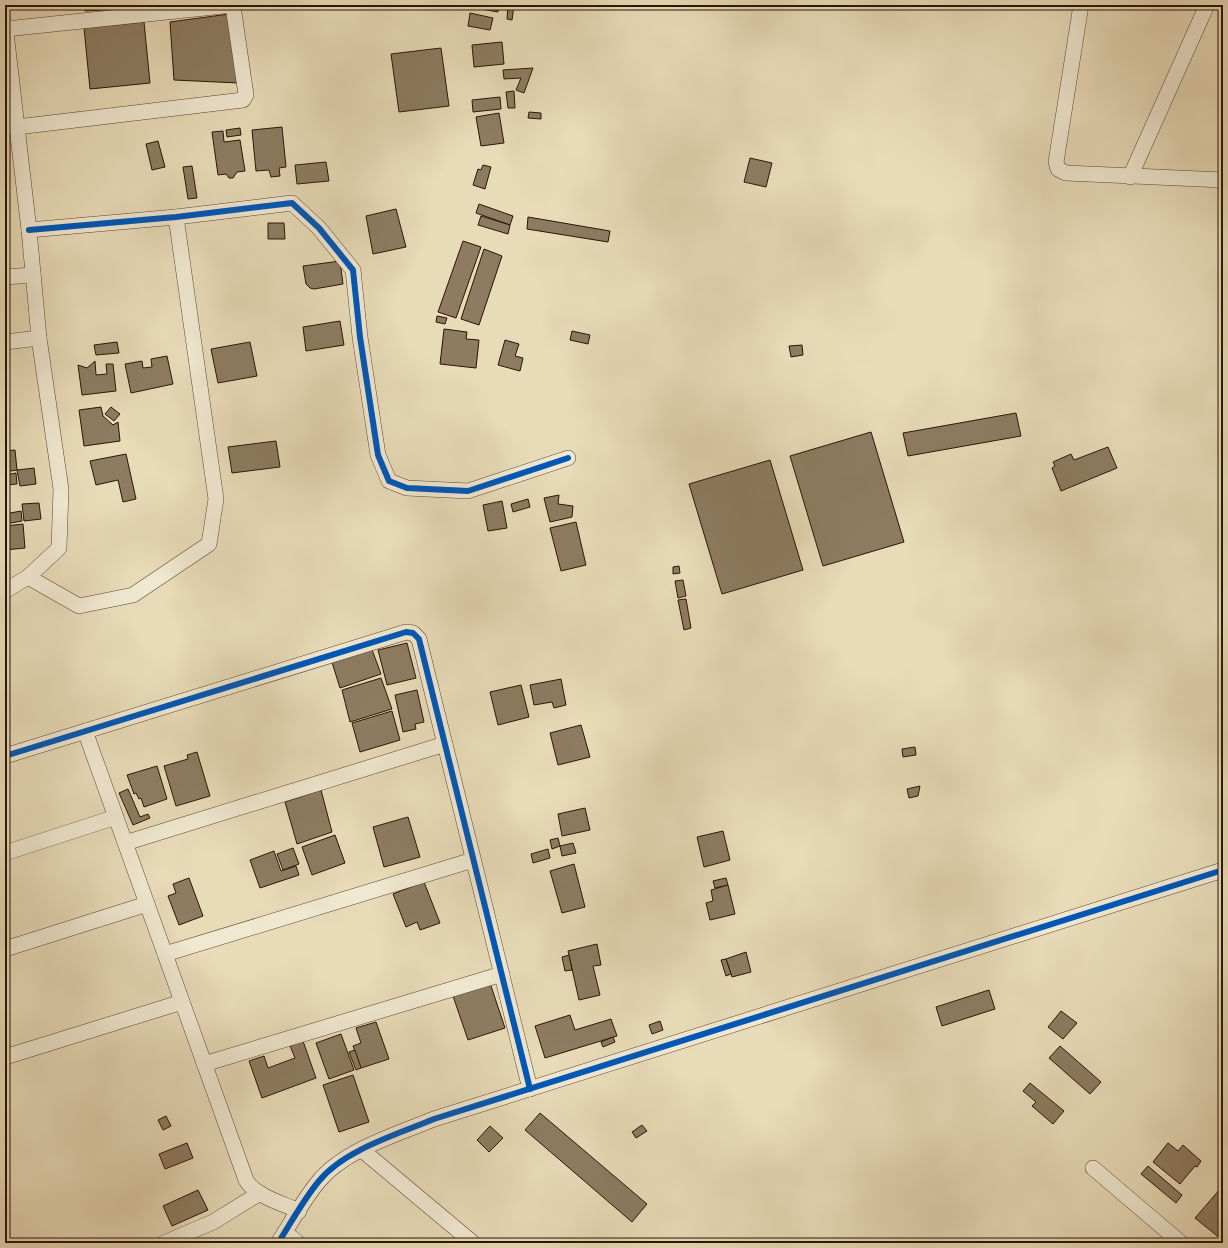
<svg xmlns="http://www.w3.org/2000/svg" width="1228" height="1248" font-family="'IM FELL Double Pica',serif">
<rect width="100%" height="100%" fill="#e8dbb8"/>
<filter id="stains"><feTurbulence type="fractalNoise" baseFrequency=".005" numOctaves="4"/><feColorMatrix values="0 0 0 0 .2 0 0 0 0 .09 0 0 0 0 .02 0 0 0 .5 -.17"/></filter>
<radialGradient id="worn" r=".72"><stop offset=".6" stop-color="#630" stop-opacity="0"/><stop offset="1" stop-color="#630" stop-opacity=".3"/></radialGradient>
<g fill="#8d7c62" stroke="#2a1504">
<path d="M85 5H118V9L85 11Z"/>
<path d="M470 5H498V12L470 7Z"/>
<path d="M508 5H514L512 20 507 19Z"/>
<path d="M470 13 493 18 490 30 468 26Z"/>
<path d="M229 14 239 83 174 80 170 22Z"/>
<path d="M144 22 150 83 90 89 84 28Z"/>
<path d="M502 42 504 64 474 67 472 45Z"/>
<path d="M441 48 449 106 399 112 391 54Z"/>
<path d="M533 68 524 93 516 90 521 78 504 79 503 70Z"/>
<path d="M514 91 515 108H508L506 92Z"/>
<path d="M500 97 501 109 473 112 472 100Z"/>
<path d="M529 112 541 113V119L528 118Z"/>
<path d="M499 113 504 143 481 146 476 117Z"/>
<path d="M282 127 286 167 279 168 280 176 271 177 269 170 256 171 252 130Z"/>
<path d="M240 128 241 135 227 137 226 130Z"/>
<path d="M223 131 224 142 240 140 245 171 237 172 233 178H229L226 174 218 175 212 132Z"/>
<path d="M158 141 165 167 152 170 146 144Z"/>
<path d="M750 158 772 163 766 187 744 182Z"/>
<path d="M326 162 329 181 297 184 295 165Z"/>
<path d="M483 165 491 167 485 189 473 185 478 169 481 170Z"/>
<path d="M192 166 197 198 188 199 183 167Z"/>
<path d="M479 204 513 216 510 225 476 213Z"/>
<path d="M396 209 406 247 373 254 366 216Z"/>
<path d="M481 216 510 225 508 234 478 225Z"/>
<path d="M528 217 610 231 608 242 527 229Z"/>
<path d="M268 223H284L285 239H268Z"/>
<path d="M463 241 481 247 456 318 438 312Z"/>
<path d="M484 249 502 256 479 325 461 319Z"/>
<path d="M340 261 343 284 314 289 310 288 306 284 303 266Z"/>
<path d="M437 316 447 318 445 324 436 322Z"/>
<path d="M340 321 344 345 306 351 303 327Z"/>
<path d="M444 329 467 332 466 339 479 340 476 368 440 364Z"/>
<path d="M572 331 590 335 588 344 570 340Z"/>
<path d="M505 340 519 344 515 356 523 358 520 371 498 365Z"/>
<path d="M117 342 119 353 96 355 94 345Z"/>
<path d="M250 342 257 376 218 383 211 349Z"/>
<path d="M802 345 803 355 791 357 789 346Z"/>
<path d="M167 356 173 384 131 393 125 364 142 361 143 368 152 367 151 359Z"/>
<path d="M95 361 96 375 107 374 106 364H113L116 391 82 395 78 365 87 368Z"/>
<path d="M101 407 103 416 113 425 118 422 120 441 84 446 79 410Z"/>
<path d="M111 407 120 414 114 421 105 414Z"/>
<path d="M1016 413 1021 436 908 456 903 433Z"/>
<path d="M871 432 904 542 823 566 790 456Z"/>
<path d="M276 441 280 467 232 473 228 447Z"/>
<path d="M1108 447 1117 468 1061 491 1052 468 1055 466 1053 462 1071 454 1074 460Z"/>
<path d="M15 450 17 470 5 472V451Z"/>
<path d="M126 454 136 499 123 502 118 480 96 485 90 461Z"/>
<path d="M770 460 803 570 722 594 689 484Z"/>
<path d="M34 468 36 484 20 486 17 470Z"/>
<path d="M16 473 17 484 5 485V475Z"/>
<path d="M559 495 558 504 573 506 572 517 550 522 544 498Z"/>
<path d="M528 499 530 507 513 512 511 504Z"/>
<path d="M502 501 507 528 488 531 483 505Z"/>
<path d="M39 503 41 519 24 521 22 504Z"/>
<path d="M21 511 22 521 5 524V514Z"/>
<path d="M576 522 586 565 561 571 550 528Z"/>
<path d="M23 524 25 548 5 550V526Z"/>
<path d="M679 566 680 573 673 574V567Z"/>
<path d="M683 580 686 596 678 598 675 581Z"/>
<path d="M686 599 691 628 684 630 678 600Z"/>
<path d="M407 643 416 678 387 685 378 650Z"/>
<path d="M371 647 381 674 340 688 331 659Z"/>
<path d="M381 678 392 709 350 722 342 690Z"/>
<path d="M561 679 566 705 554 708 552 702 534 705 530 685Z"/>
<path d="M521 685 529 717 498 725 490 692Z"/>
<path d="M417 690 424 722 415 724 416 729 403 732 395 695Z"/>
<path d="M392 711 400 740 360 752 352 723Z"/>
<path d="M581 725 590 757 558 765 550 733Z"/>
<path d="M915 747 916 755 903 757 902 749Z"/>
<path d="M197 752 210 796 176 806 164 766 188 759 187 755Z"/>
<path d="M157 766 167 799 144 807 141 798 139 799 136 793 134 794 127 775Z"/>
<path d="M920 786 918 796 909 798 907 789Z"/>
<path d="M128 789 140 817 148 814 150 818 133 825 119 793Z"/>
<path d="M321 790 332 832 297 844 285 802Z"/>
<path d="M585 808 590 830 562 836 558 814Z"/>
<path d="M408 817 420 857 384 867 373 827Z"/>
<path d="M723 831 730 860 704 867 697 837Z"/>
<path d="M335 835 345 863 312 875 302 847Z"/>
<path d="M558 838 560 846 552 849 550 840Z"/>
<path d="M573 843 576 853 562 856 560 846Z"/>
<path d="M293 848 299 864 283 870 277 854Z"/>
<path d="M548 849 550 858 533 863 531 854Z"/>
<path d="M274 851 281 871 296 866 299 875 260 888 250 860Z"/>
<path d="M574 864 585 907 562 913 550 871Z"/>
<path d="M189 878 203 916 179 925 168 896 176 893 173 884Z"/>
<path d="M726 878 728 885 715 888 713 881Z"/>
<path d="M424 882 440 923 420 930 417 922 406 927 393 894Z"/>
<path d="M728 885 735 914 710 920 706 903 713 901 711 890Z"/>
<path d="M597 944 601 965 593 966 600 995 579 1000 568 951Z"/>
<path d="M746 952 751 972 732 977 726 959Z"/>
<path d="M569 955 572 970 565 971 562 957Z"/>
<path d="M726 959 731 974 726 976 721 960Z"/>
<path d="M490 983 505 1028 468 1040 453 996Z"/>
<path d="M989 990 995 1009 942 1026 936 1007Z"/>
<path d="M1061 1011 1077 1023 1063 1039 1048 1027Z"/>
<path d="M570 1015 575 1030 611 1019 617 1036 545 1058 535 1026Z"/>
<path d="M660 1021 663 1030 652 1034 649 1025Z"/>
<path d="M376 1022 389 1059 361 1068 353 1046 361 1043 356 1028Z"/>
<path d="M341 1034 354 1070 329 1079 316 1043Z"/>
<path d="M613 1037 615 1042 603 1047 601 1042Z"/>
<path d="M303 1041 316 1078 262 1098 249 1061 264 1056 268 1068 295 1058 290 1046Z"/>
<path d="M1060 1046 1101 1082 1090 1094 1049 1058Z"/>
<path d="M355 1050 361 1068 356 1070 349 1052Z"/>
<path d="M353 1075 369 1122 339 1132 323 1085Z"/>
<path d="M1030 1083 1064 1111 1053 1124 1032 1106 1036 1102 1023 1091Z"/>
<path d="M540 1113 647 1204 632 1222 525 1130Z"/>
<path d="M166 1116 171 1126 163 1130 158 1120Z"/>
<path d="M642 1125 647 1131 636 1138 632 1132Z"/>
<path d="M490 1126 503 1138 489 1152 477 1140Z"/>
<path d="M187 1143 193 1158 165 1169 159 1154Z"/>
<path d="M1168 1143 1178 1151 1183 1145 1201 1161 1197 1167 1195 1166 1180 1184 1153 1162Z"/>
<path d="M1148 1166 1182 1195 1176 1203 1141 1174Z"/>
<path d="M1221 1188 1223 1190V1236L1221 1239 1195 1218Z"/>
<path d="M198 1190 208 1210 172 1226 163 1206Z"/>
</g>
<g fill="none" stroke-linecap="round" stroke-linejoin="round">
<defs>
<g id="minor">
<path d="M1081 5 1056 162 1058 169 1066 173 1223 180"/>
<path d="M5 24 29 230 39 338 61 489 59 548 28 577 5 591"/>
<path d="M6 29 233 5"/>
<path d="M17 127 243 100 246 95 233 6"/>
<path d="M1130 177 1207 5"/>
<path d="M29 230 176 217 292 203 319 228 353 270 360 337 378 455 389 481 407 488 468 491 568 458"/>
<path d="M5 277 33 275"/>
<path d="M5 342 39 338"/>
<path d="M28 577 79 606 133 595 209 544 216 499 176 217"/>
<path d="M85 731 246 1180C256 1197 282 1203 299 1211"/>
<path d="M5 756 406 632 413 633 419 639 530 1089"/>
<path d="M125 843 445 744"/>
<path d="M5 853 116 817"/>
<path d="M5 949 147 904"/>
<path d="M165 954 473 860"/>
<path d="M5 1057 182 1002"/>
<path d="M204 1064 502 974"/>
<path d="M362 1150 473 1243"/>
<path d="M1093 1168 1181 1243"/>
<path d="M285 1232 298 1243"/>
<path d="M164 1243 213 1222 260 1193"/>
<path d="M278 1243C291 1223 303 1200 319 1181 344 1150 398 1134 434 1119L1223 870"/>
</g>
</defs>
<use href="#minor" stroke="#5a4631" stroke-width="16"/>
<use href="#minor" stroke="#f0e8d1" stroke-width="15"/>
<defs>
<g id="cycleway">
<path d="M29 230 176 217 292 203 319 228 353 270 360 337 378 455 389 481 407 488 468 491 568 458"/>
<path d="M5 756 406 632 413 633 419 639 530 1089"/>
<path d="M278 1243C291 1223 303 1200 319 1181 344 1150 398 1134 434 1119L1223 870"/>
</g>
</defs>
<use href="#cycleway" stroke="#f0e8d1" stroke-width="8"/>
<use href="#cycleway" stroke="#0057b8" stroke-width="6"/>
</g>
<rect width="1228" height="1248" fill="none" stroke="#e8dbb8" stroke-width="20"/>
<rect x="6" y="6" width="1216" height="1236" fill="none" stroke="#2a1504" stroke-width="2"/>
<rect x="10" y="10" width="1208" height="1228" fill="none" stroke="#2a1504"/>
<rect width="100%" height="100%" filter="url(#stains)"/>
<rect width="100%" height="100%" fill="url(#worn)"/>
</svg>
